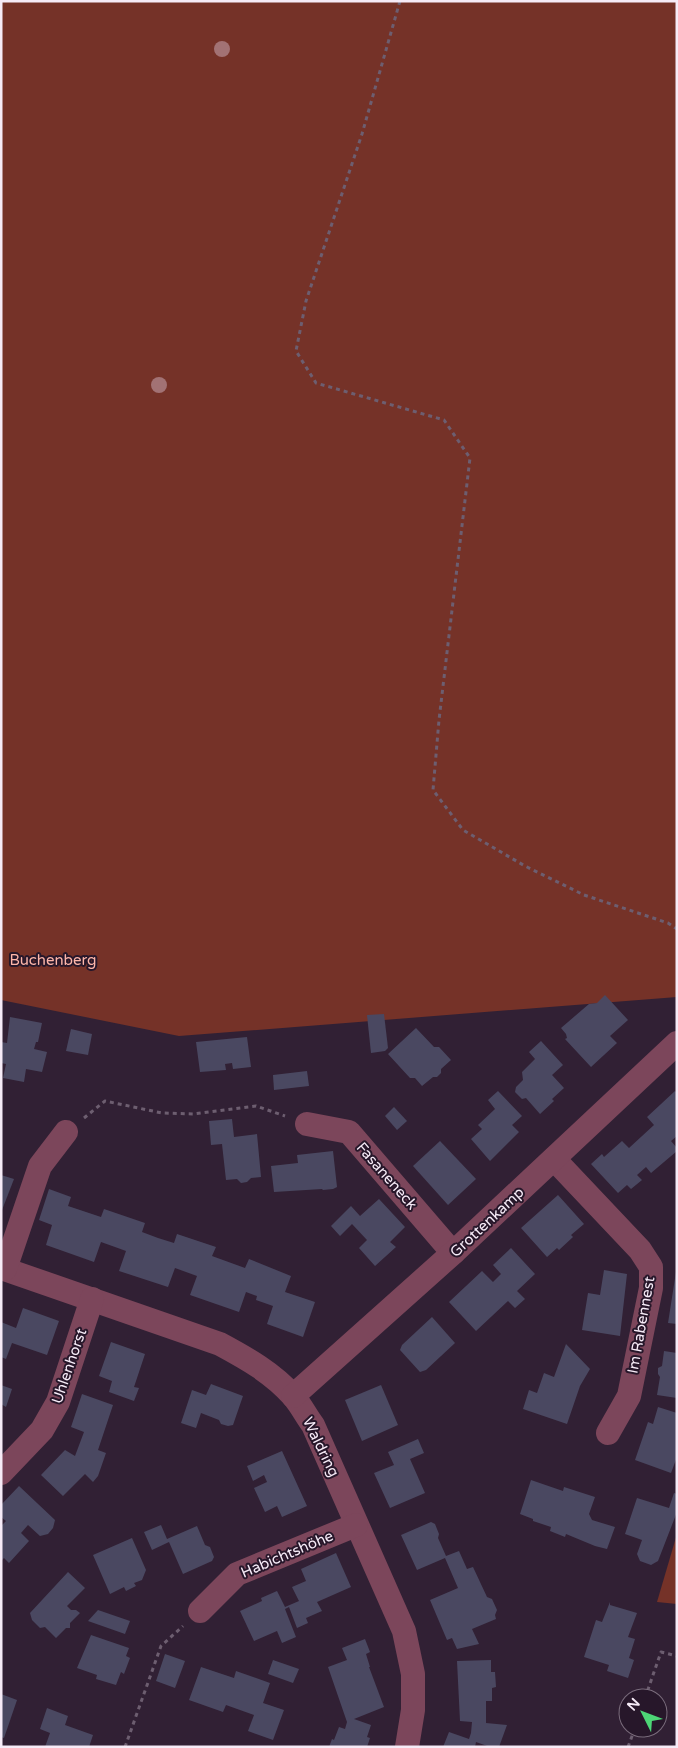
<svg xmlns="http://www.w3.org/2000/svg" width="678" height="1748" font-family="'Varela Round',sans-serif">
<rect width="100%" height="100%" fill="#312034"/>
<g fill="#753228">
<path d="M1 1H677V997L179 1036 1 1000Z"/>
<path d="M677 1534V1604L657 1602Z"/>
</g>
<g fill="#4a4861">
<path d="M605 995 628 1020 610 1036 617 1043 591 1067 565 1039 567 1038 566 1034 561 1028 589 1004 597 1003Z"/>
<path d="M384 1014 388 1048 385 1051 371 1053 367 1015Z"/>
<path d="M10 1017 42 1023 38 1042H36L34 1049 47 1052 42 1072 26 1069 24 1082 3 1078 6 1064 1 1063V1042L7 1043Z"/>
<path d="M416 1028 434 1047H439L451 1060 441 1069V1073L437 1077H433L422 1086 415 1078H410L388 1054Z"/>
<path d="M71 1029 92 1034 88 1055 66 1051Z"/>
<path d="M247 1037 251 1067 233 1069 232 1063 225 1064 226 1070 200 1072 196 1042Z"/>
<path d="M541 1041 563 1065 552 1075 564 1088 552 1099 554 1101 540 1114 526 1098 522 1099 515 1092 516 1087 523 1080 522 1072 535 1059 529 1052Z"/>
<path d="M307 1071 309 1086 274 1090 273 1075Z"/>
<path d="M498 1091 522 1116 512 1125 519 1132 490 1161 471 1139 482 1129 478 1125 495 1109 488 1100Z"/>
<path d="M675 1091 677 1093V1136L671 1141 677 1148V1151L651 1173 646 1167 637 1175 642 1180 631 1189 627 1185 618 1193 591 1164 602 1154 604 1157 622 1141 629 1148 654 1125 647 1117Z"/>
<path d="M394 1107 407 1121 397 1130 385 1116Z"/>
<path d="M232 1119 234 1137 257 1134 261 1177 251 1178 247 1182 241 1183 237 1179 226 1180 222 1144 211 1145 209 1121Z"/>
<path d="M440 1141 476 1179 448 1205 413 1166Z"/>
<path d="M333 1151 337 1187 333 1189 323 1190 322 1189 274 1192 271 1166 298 1163 297 1155Z"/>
<path d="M1 1175 14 1179 2 1210H1Z"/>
<path d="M49 1189 71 1197 68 1206 101 1217 104 1209 145 1223 142 1232 158 1238 174 1243 177 1234 216 1247 212 1256 245 1268 249 1259 291 1276 285 1292 315 1302 303 1337 267 1324 273 1306 256 1300 257 1296 246 1292 239 1312 190 1295 197 1276 175 1268 168 1287 119 1271 126 1251 115 1247 101 1242 94 1262 46 1245 52 1225 39 1220Z"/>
<path d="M558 1195 584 1224 571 1235 573 1237 559 1250 557 1248 547 1257 521 1228Z"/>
<path d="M379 1199 405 1227 390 1242 396 1247 375 1266 359 1248 367 1240 352 1224 340 1236 331 1226 351 1206 360 1216Z"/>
<path d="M511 1248 535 1274 517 1291 525 1299 515 1308 508 1301 476 1331 449 1302 482 1271 493 1282 501 1274 493 1265Z"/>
<path d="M604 1270 627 1274 620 1336 582 1330 588 1293 600 1295Z"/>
<path d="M676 1272H677V1324L668 1323Z"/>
<path d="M23 1308 59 1321 47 1355 12 1343 6 1359 1 1357V1322L16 1328Z"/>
<path d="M432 1317 455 1343 426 1370 420 1372 400 1350 402 1345Z"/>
<path d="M111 1342 145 1354 134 1387 139 1388 134 1401 109 1392 112 1381 99 1376Z"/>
<path d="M566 1344 590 1369 580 1386 567 1424 523 1409 529 1390 537 1393 544 1373 554 1377Z"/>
<path d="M664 1351 677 1353V1398L657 1395 660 1377 658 1374V1368L662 1366Z"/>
<path d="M211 1384 243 1396 233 1425 228 1426 221 1424 219 1420 201 1413 196 1428 181 1423 192 1390 206 1395Z"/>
<path d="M1 1385 12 1389 6 1407 1 1404Z"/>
<path d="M381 1385 398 1425 362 1441 345 1400Z"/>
<path d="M82 1394 113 1405 98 1450 106 1453 98 1476 93 1482 85 1474 63 1496 41 1475 65 1450 75 1456 84 1432 71 1427Z"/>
<path d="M658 1407 677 1413V1457L671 1473 635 1460 648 1422 653 1424Z"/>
<path d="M418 1439 424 1453 410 1459 425 1493 390 1508 374 1473 394 1465 388 1452Z"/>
<path d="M282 1451 307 1506 282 1517 277 1506 265 1512 254 1488 267 1482 264 1475 253 1481 247 1466Z"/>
<path d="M531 1480 563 1491 564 1487 595 1497 589 1514 592 1520 615 1527 607 1549 595 1546 566 1534 565 1537 550 1531 551 1527 533 1521V1519L520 1514Z"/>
<path d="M19 1486 55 1520 53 1528 48 1534 40 1536 28 1525 21 1533 29 1541 9 1563 4 1558 1 1561V1526L6 1521 1 1517V1505Z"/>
<path d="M674 1493 677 1494V1512L658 1561 651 1565 640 1561 637 1554 642 1540 625 1534 637 1498 669 1508Z"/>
<path d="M431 1522 435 1524 439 1534 438 1538 446 1556 459 1551 467 1569 473 1567 487 1597 492 1599 497 1610 495 1615 496 1619 472 1629 479 1644 457 1649 452 1638 447 1640 430 1600 458 1588 445 1558 417 1570 401 1535Z"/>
<path d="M161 1525 167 1539 197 1526 205 1545 210 1547 214 1557 212 1561 183 1574 169 1542 152 1550 144 1532Z"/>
<path d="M132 1538 146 1570 142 1580 134 1583 136 1586 126 1591 124 1587 110 1594 93 1555Z"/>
<path d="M336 1553 351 1587 317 1602 322 1611 306 1618 308 1623 297 1628 289 1607 285 1609 296 1637 282 1643 277 1631 254 1641 240 1611 262 1601 261 1598 277 1591 285 1607 299 1601 292 1587 306 1581 301 1569Z"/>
<path d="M68 1572 85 1588 67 1606 71 1610H76L80 1613 70 1623V1628H66L56 1638 45 1627 40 1628 32 1620 30 1613Z"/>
<path d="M610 1602V1605L637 1613 628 1637 635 1639 629 1658 634 1660 628 1678 607 1671 609 1665 584 1657 596 1620 602 1622Z"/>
<path d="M98 1610 130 1621 125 1634 88 1621Z"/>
<path d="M91 1635 129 1648 126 1656 130 1658 124 1674 121 1672 116 1685 96 1679 97 1675 77 1668Z"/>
<path d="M365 1639 370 1652 366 1654 370 1667H369L384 1707 354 1719 371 1725 367 1737 370 1738 367 1747H329L332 1739 334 1740 339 1727 345 1729 347 1722 328 1667 347 1660 342 1648Z"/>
<path d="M165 1654 185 1661 175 1688 156 1681Z"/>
<path d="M273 1660 299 1669 293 1683 268 1674Z"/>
<path d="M491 1660V1672H495L496 1687 492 1688V1701H486V1723L507 1725 499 1747H490L476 1742 475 1747H443L449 1732 469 1739 471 1733 472 1722 460 1721 457 1661Z"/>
<path d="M201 1667 234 1678 236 1671 270 1683 263 1703 284 1710 273 1740 248 1731 254 1715 226 1705 223 1712 189 1700Z"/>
<path d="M1 1694 17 1700 4 1738 1 1737Z"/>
<path d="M47 1708 68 1716 65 1725 93 1735 89 1747H45L50 1733 40 1729Z"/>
</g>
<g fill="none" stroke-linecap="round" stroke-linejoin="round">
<g stroke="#6d5e70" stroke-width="3" stroke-dasharray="4 4" stroke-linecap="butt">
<path d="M400 1 362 134 306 301 296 351 316 383 444 420 470 458 439 720 433 790 463 830 525 866 584 895 668 923 677 929"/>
<path d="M84 1118 105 1101 162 1113 193 1114 256 1106 285 1116"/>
<path d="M645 1698 661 1652 677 1656"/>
<path d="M125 1747 161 1646 183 1626"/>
<path d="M628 1747 635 1728"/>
</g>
<g stroke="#7c465b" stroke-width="24">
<path d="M307 1124 349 1132 453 1253"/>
<path d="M554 1159 640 1250 651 1267V1288L629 1396 608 1433"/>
<path d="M1 1268 220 1344C246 1358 273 1373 293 1396 301 1405 306 1416 313 1425L404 1631 413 1674V1710L407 1747"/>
<path d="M5 1269 40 1166 66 1132"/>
<path d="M293 1396 453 1253 677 1043"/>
<path d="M1 1473 42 1430 58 1402 92 1299"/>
<path d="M200 1611 237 1574 356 1525"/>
</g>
</g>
<g fill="#a27274">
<circle cx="222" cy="49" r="8"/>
<circle cx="159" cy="385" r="8"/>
</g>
<g text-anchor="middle" stroke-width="4" stroke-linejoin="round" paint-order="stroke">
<g font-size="15" fill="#feb6a9" stroke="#27172a">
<text x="53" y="965">Buchenberg</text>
</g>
<g font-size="15" fill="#f6ebf7" stroke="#27172a">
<text transform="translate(387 1176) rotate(49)" y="5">Fasaneneck</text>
<text transform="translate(487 1222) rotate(-43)" y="5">Grottenkamp</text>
<text transform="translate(641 1325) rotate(-80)" y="5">Im Rabennest</text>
<text transform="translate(69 1366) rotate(-71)" y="5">Uhlenhorst</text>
<text transform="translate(321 1447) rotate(64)" y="5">Waldring</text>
<text transform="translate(287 1554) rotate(-23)" y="5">Habichtshöhe</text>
</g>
</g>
<rect width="678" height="1748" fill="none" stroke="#f6ebf7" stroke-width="5"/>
<g transform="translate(643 1713) rotate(312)"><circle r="24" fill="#27172a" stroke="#7a6c7c"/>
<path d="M0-4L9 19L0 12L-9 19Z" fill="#4dd676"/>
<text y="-8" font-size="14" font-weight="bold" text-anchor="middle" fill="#f6ebf7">N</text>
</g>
</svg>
